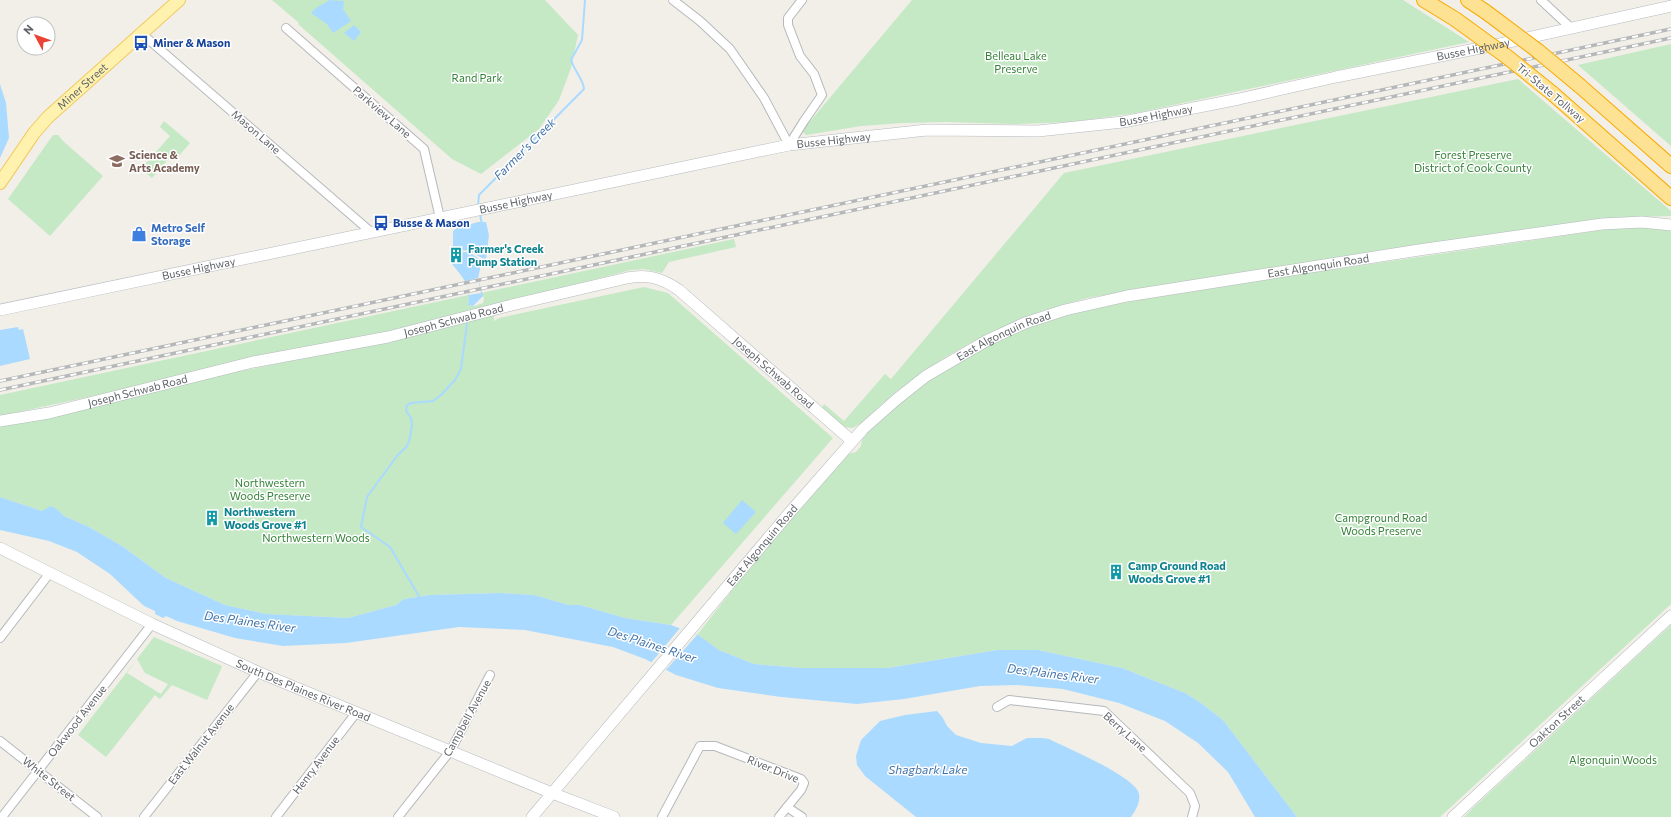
<svg xmlns="http://www.w3.org/2000/svg" width="1671" height="817" font-family="Commissioner,sans-serif">
<rect width="100%" height="100%" fill="#f1efe8"/>
<g fill="#c5e8c5" fill-rule="evenodd">
<path d="M272 0H545L578 35 571 68 559 100 539 129 481 174 452 159 298 24 299 23Z"/>
<path d="M912 0H1403L1469 42 1136 113 1072 122 1015 124 945 122 902 123 861 126 806 135 802 131Z"/>
<path d="M1671 44V146L1578 65Z"/>
<path d="M1518 79 1671 211V216L1641 217 1193 280 1087 298 1042 311 993 331 972 342 944 358 897 391 861 423 853 428 843 427 822 408 824 404 844 421 885 374 891 379 1064 173Z"/>
<path d="M164 121 190 143 175 160 171 156 152 178 141 169 170 136 160 127Z"/>
<path d="M53 135H58L64 142 103 176 50 236 8 199Z"/>
<path d="M1637 227 1671 228V604L1440 817H1297L1223 720 1201 703 1185 693 1122 668 1038 650H997L888 668H802L754 664 719 650 697 635 752 565 848 454 856 452 861 446 862 440 867 433 893 409 918 388 956 364 994 343 1029 327 1068 314 1160 295 1609 229Z"/>
<path d="M734 239 736 247 669 262 662 273 644 269 631 270 399 330 0 416V395L469 295 468 305 475 306 483 303 484 298 481 293Z"/>
<path d="M644 287 668 293 833 438 671 625 625 618 580 605H569L534 595 500 593 430 595 404 599 396 605 348 618 266 614 225 605 166 578 122 546 89 527 64 516 58 510 42 511 0 497V425L225 374 393 341 494 314V321L499 318Z"/>
<path d="M1671 625V817H1464L1475 806Z"/>
<path d="M154 637 222 666 221 669 207 700 172 685 160 699 155 695 106 757 78 735ZM137 659 145 673 168 684 161 694 127 673Z"/>
</g>
<g fill="#aadaff">
<path d="M330 0 344 1 343 9 351 21 333 33 327 24 311 13 316 8Z"/>
<path d="M354 25 361 32 354 41 344 33Z"/>
<path d="M0 84 6 103 9 138 0 158Z"/>
<path d="M478 222H486L489 235 486 259 485 260 469 250 453 252V231L457 228Z"/>
<path d="M462 252H469L482 261 478 278 483 296 473 306 468 305C471 285 464 279 452 264V262H462Z"/>
<path d="M18 327 19 330 23 329 30 359 0 366V330Z"/>
<path d="M0 497 42 511 51 506 58 510 64 516 89 527 122 546 166 578 225 605 266 614 348 618 396 605 404 599 430 595 500 593 534 595 569 605H580L625 618 671 625 698 635 719 650 754 664 802 668H888L997 650H1038L1122 668 1185 693 1201 703 1223 720 1297 817H1255L1228 772 1198 743 1165 721 1119 703 1063 689 1017 685 980 686 904 699 857 704 781 697 718 688 676 675 645 659 613 647 525 630 459 627 346 643 283 646 235 638 177 621 166 616 163 618 155 614V611L144 606 110 574 77 552 49 541 0 530Z"/>
<path d="M742 500 756 512 736 534 723 523Z"/>
<path d="M937 711 943 718 947 726 956 735 981 743 1012 746 1027 738H1042L1049 739C1069 749 1127 773 1138 791 1142 800 1136 810 1131 817H916L865 776 857 765 856 756 861 740 880 721 905 715Z"/>
</g>
<g fill="#f1efe8">
<path d="M478 278 481 293 469 295 466 281Z"/>
<path d="M680 628 697 635 665 671 650 664Z"/>
</g>
<g fill="none" stroke-linecap="round" stroke-linejoin="round">
<g stroke="#aadaff" stroke-width="2">
<path d="M478 205 479 195 584 89C584 81 574 70 571 60L582 40 585 0"/>
<path d="M480 214 482 225"/>
<path d="M420 598 390 547 361 527 367 497 397 456 407 446 410 438 412 425 411 418 406 411 407 405 411 403 433 401 442 394 455 380 461 369 467 324"/>
</g>
<defs>
<g id="street">
<path d="M673 0 700 21 730 49 764 98 789 145"/>
<path d="M1541 0 1571 28"/>
<path d="M286 28 424 149 440 218"/>
<path d="M141 33 371 232"/>
<path d="M789 145 804 121 822 95 814 74 800 56 788 25V18L802 0"/>
<path d="M0 638 49 574"/>
<path d="M997 707 1009 700 1104 711 1190 793 1195 806 1192 817"/>
<path d="M0 741 97 817"/>
<path d="M787 807 802 817"/>
<path d="M2 817 152 624"/>
<path d="M144 817 258 672"/>
<path d="M276 817 356 713"/>
<path d="M398 817 451 750 490 675"/>
<path d="M662 817 700 746H715L801 779 804 783 801 790 779 817"/>
</g>
<g id="secondary">
<path id="s1" d="M0 310 789 145 927 130 1038 131 1123 122 1239 99 1336 77 1500 44 1671 6"/>
<path id="s2" d="M0 421 49 413 253 362 388 337 508 306 627 278C648 274 662 278 679 290L852 441"/>
<path id="s3" d="M0 548 152 624 258 672 552 793 614 817"/>
<path id="s4" d="M532 817 791 511 863 429 897 399 926 376 986 341 1025 323 1065 310 1127 296 1419 250 1602 224 1642 222 1671 225"/>
<path id="s5" d="M1453 817 1671 616"/>
</g>
<g id="primary">
<path id="s6" d="M0 183 34 133 48 117 179 0"/>
</g>
<g id="highway">
<path d="M1424 0 1455 19"/>
<path d="M1468 0 1486 12"/>
<path d="M1580 86 1671 166"/>
<path d="M1552 93 1671 198"/>
</g>
</defs>
<use href="#street" stroke="#b5b8bc" stroke-width="10"/>
<use href="#secondary" stroke="#b6babf" stroke-width="12"/>
<use href="#primary" stroke="#f2c960" stroke-width="14"/>
<use href="#highway" stroke="#f9ab00" stroke-width="16"/>
<use href="#street" stroke="#fff" stroke-width="8"/>
<use href="#secondary" stroke="#fff" stroke-width="11"/>
<use href="#primary" stroke="#fff2af" stroke-width="12"/>
<use href="#highway" stroke="#fde293" stroke-width="14"/>
<defs>
<g id="rail">
<path d="M0 381 1671 29"/>
<path d="M0 390 1671 38"/>
</g>
</defs>
<use href="#rail" stroke="#b6b7b8" stroke-width="3.5"/>
<use href="#rail" stroke="#fff" stroke-width="2" stroke-dasharray="6" stroke-linecap="butt"/>
<defs>
<g id="highway-bridge">
<path d="M1486 12 1538 51 1580 86"/>
<path d="M1455 19 1506 56 1552 93"/>
</g>
</defs>
<use href="#highway-bridge" stroke="#f9ab00" stroke-width="16" stroke-linecap="butt"/>
<use href="#highway-bridge" stroke="#fde293" stroke-width="14"/>
</g>
<defs>
<symbol id="bus-bare" viewBox="-9 -9 18 18"><path d="M-5-6H5V4H4V6H2V4H-2V6H-4V4H-5ZM-3.5-4V0h7V-4ZM-3.5 1.2v1.5H-2V1.2ZM2 1.2v1.5H3.5V1.2Z" fill="#1a4fb4" stroke="#fff" stroke-width="2.5" paint-order="stroke"/></symbol>
<symbol id="school-bare" viewBox="-9 -9 18 18"><path d="M0-5L7-2L0 1L-7-2ZM-4 1L0 2.5L4 1V4Q0 6-4 4Z" fill="#8d6e63" stroke="#fff" stroke-width="2.5" paint-order="stroke"/></symbol>
<symbol id="shop-bare" viewBox="-9 -9 18 18"><path d="M-5-2.5h2.3a2.7 3.5 0 0 1 5.4 0H5L5.5 6h-11ZM-1.5-2.5h3a1.5 2.3 0 0 0-3 0Z" fill="#3f7fe0" stroke="#fff" stroke-width="2.5" paint-order="stroke"/></symbol>
<symbol id="building-bare" viewBox="-9 -9 18 18"><path d="M-4-6H4V6H1V3H-1V6H-4ZM-2.5-4.3h1.7v1.8h-1.7ZM.8-4.3h1.7v1.8H.8ZM-2.5-1h1.7V.8h-1.7ZM.8-1h1.7V.8H.8Z" fill="#0f9aa8" stroke="#fff" stroke-width="2.5" paint-order="stroke"/></symbol>
</defs>
<g fill-rule="evenodd">
<use href="#bus-bare" x="130" y="32" width="22" height="22"/>
<use href="#school-bare" x="106" y="150" width="22" height="22"/>
<use href="#bus-bare" x="370" y="212" width="22" height="22"/>
<use href="#shop-bare" x="128" y="223" width="22" height="22"/>
<use href="#building-bare" x="445" y="244" width="22" height="22"/>
<use href="#building-bare" x="201" y="507" width="22" height="22"/>
<use href="#building-bare" x="1105" y="561" width="22" height="22"/>
</g>
<g text-anchor="middle" stroke-width="3" stroke-linejoin="round" paint-order="stroke">
<g font-size="11" font-weight="bold" fill="#164399" stroke="#fff" text-anchor="start">
<text x="153" y="47">Miner &amp; Mason</text>
<text x="393" y="227">Busse &amp; Mason</text>
</g>
<g font-size="11" fill="#5f6368" stroke="#fff">
<text dy="4" stroke="none"><textPath href="#s1" startOffset="1499">Busse Highway</textPath></text>
<text dy="4" stroke="none"><textPath href="#s6" startOffset="128">Miner Street</textPath></text>
<text transform="translate(1551 93) rotate(40)" y="4">Tri-State Tollway</text>
<text transform="translate(382 112) rotate(41)" y="4">Parkview Lane</text>
<text dy="4" stroke="none"><textPath href="#s1" startOffset="1175">Busse Highway</textPath></text>
<text transform="translate(256 132) rotate(41)" y="4">Mason Lane</text>
<text dy="4" stroke="none"><textPath href="#s1" startOffset="851">Busse Highway</textPath></text>
<text dy="4" stroke="none"><textPath href="#s1" startOffset="527">Busse Highway</textPath></text>
<text dy="4" stroke="none"><textPath href="#s4" startOffset="1004">East Algonquin Road</textPath></text>
<text dy="4" stroke="none"><textPath href="#s1" startOffset="203">Busse Highway</textPath></text>
<text dy="4" stroke="none"><textPath href="#s2" startOffset="465">Joseph Schwab Road</textPath></text>
<text dy="4" stroke="none"><textPath href="#s4" startOffset="680">East Algonquin Road</textPath></text>
<text dy="4" stroke="none"><textPath href="#s2" startOffset="824">Joseph Schwab Road</textPath></text>
<text dy="4" stroke="none"><textPath href="#s2" startOffset="141">Joseph Schwab Road</textPath></text>
<text dy="4" stroke="none"><textPath href="#s4" startOffset="356">East Algonquin Road</textPath></text>
<text dy="4" stroke="none"><textPath href="#s3" startOffset="335">South Des Plaines River Road</textPath></text>
<text transform="translate(467 718) rotate(-61)" y="4">Campbell Avenue</text>
<text transform="translate(77 721) rotate(-52)" y="4">Oakwood Avenue</text>
<text dy="4" stroke="none"><textPath href="#s5" startOffset="141">Oakton Street</textPath></text>
<text transform="translate(1125 732) rotate(42)" y="4">Berry Lane</text>
<text transform="translate(201 744) rotate(-52)" y="4">East Walnut Avenue</text>
<text transform="translate(316 765) rotate(-53)" y="4">Henry Avenue</text>
<text transform="translate(773 769) rotate(22)" y="4">River Drive</text>
<text transform="translate(49 779) rotate(38)" y="4">White Street</text>
</g>
<g font-size="11" fill="#348238" stroke="#fff">
<text x="1016" y="60">Belleau Lake<tspan x="1016" dy="13">Preserve</tspan></text>
<text x="477" y="82">Rand Park</text>
<text x="1473" y="159">Forest Preserve<tspan x="1473" dy="13">District of Cook County</tspan></text>
<text x="270" y="487">Northwestern<tspan x="270" dy="13">Woods Preserve</tspan></text>
<text x="1381" y="522">Campground Road<tspan x="1381" dy="13">Woods Preserve</tspan></text>
<text x="316" y="542">Northwestern Woods</text>
<text x="1613" y="764">Algonquin Woods</text>
</g>
<g font-size="11" font-weight="bold" fill="#785e54" stroke="#fff" text-anchor="start">
<text x="129" y="159">Science &amp;<tspan x="129" dy="13">Arts Academy</tspan></text>
</g>
<g font-size="11" font-weight="bold" fill="#366cbe" stroke="#fff" text-anchor="start">
<text x="151" y="232">Metro Self<tspan x="151" dy="13">Storage</tspan></text>
</g>
<g font-size="11" font-weight="bold" fill="#0d838f" stroke="#fff" text-anchor="start">
<text x="468" y="253">Farmer's Creek<tspan x="468" dy="13">Pump Station</tspan></text>
<text x="224" y="516">Northwestern<tspan x="224" dy="13">Woods Grove #1</tspan></text>
<text x="1128" y="570">Camp Ground Road<tspan x="1128" dy="13">Woods Grove #1</tspan></text>
</g>
<g font-size="12" font-style="italic" fill="#4174aa" stroke="#fff">
<text transform="translate(525 149) rotate(-45)" y="4">Farmer's Creek</text>
<text transform="translate(250 622) rotate(8)" y="4">Des Plaines River</text>
<text transform="translate(652 645) rotate(18)" y="4">Des Plaines River</text>
<text transform="translate(1053 674) rotate(7)" y="4">Des Plaines River</text>
<text x="928" y="774">Shagbark Lake</text>
</g>
</g>
<g transform="translate(36 36) rotate(311)"><circle r="19" fill="#ffffff" stroke="#bfc1c3"/>
<path d="M0-3L7 15L0 10L-7 15Z" fill="#ea4335"/>
<text y="-6" font-size="11" font-weight="bold" text-anchor="middle" fill="#5f6368">N</text>
</g>
</svg>
